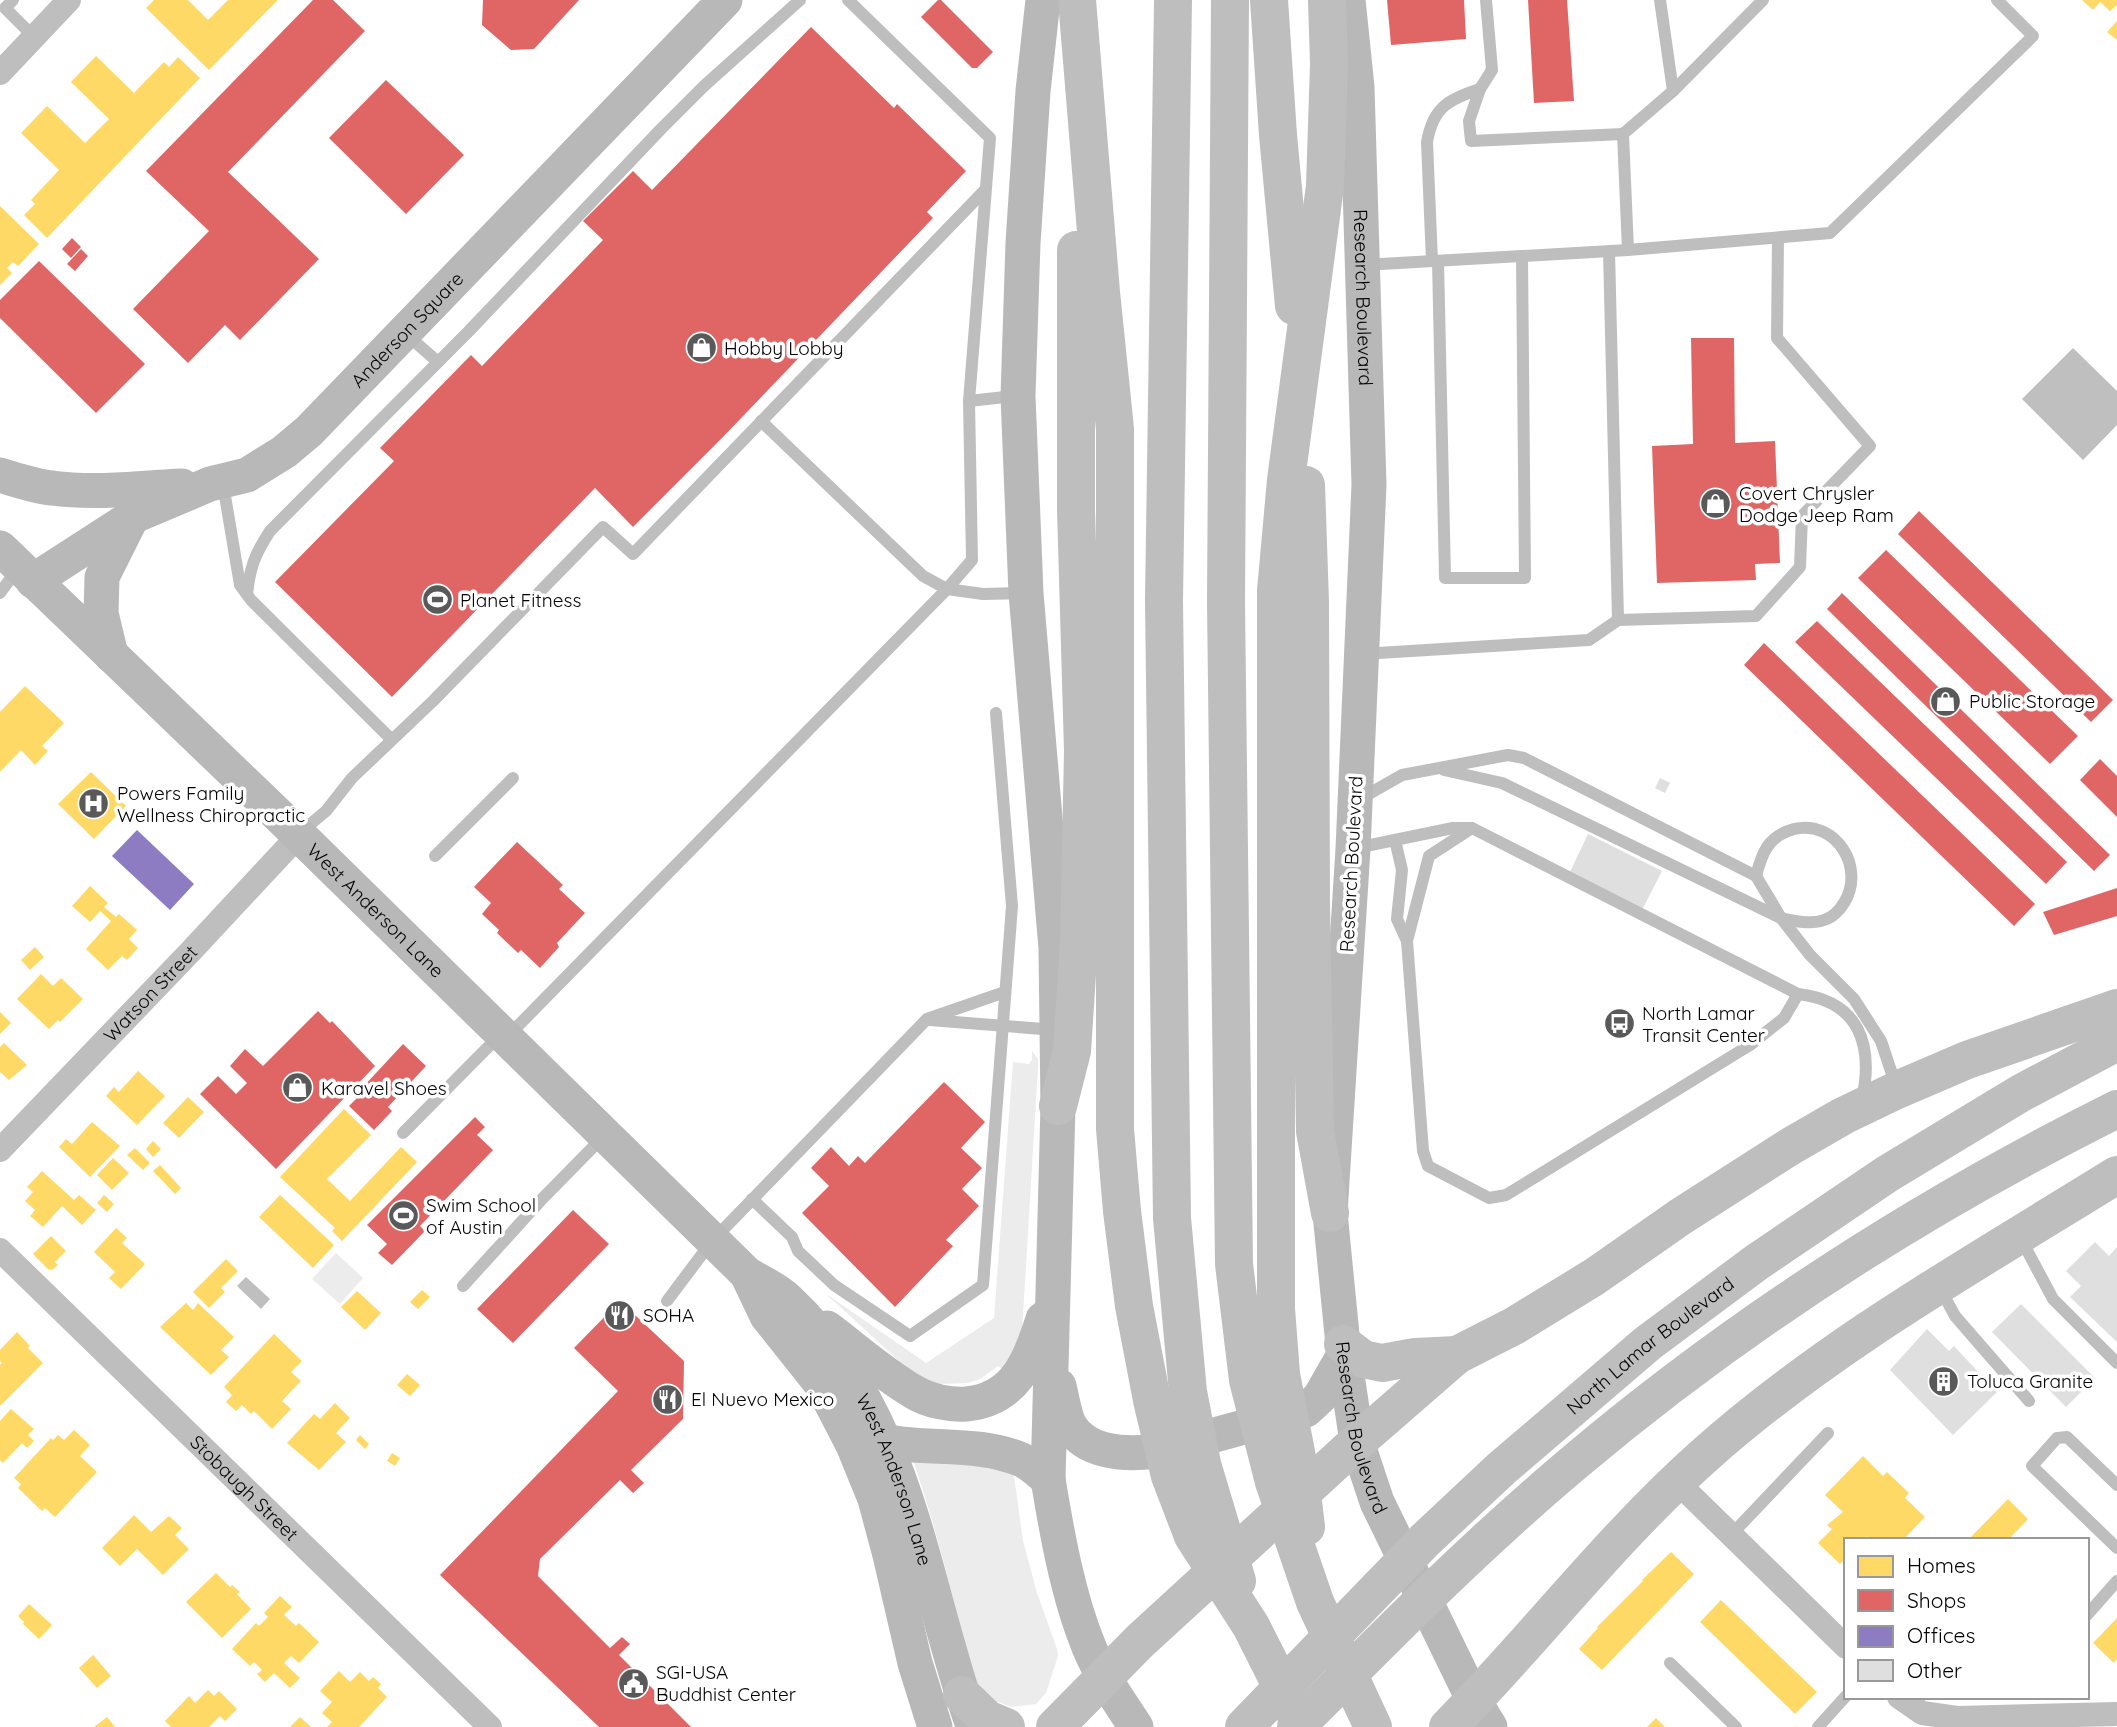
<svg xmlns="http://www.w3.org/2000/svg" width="2117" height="1727" font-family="Quicksand,sans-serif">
<rect width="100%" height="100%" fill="#fff"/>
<g fill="#ececec">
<path d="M1032 1051 1038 1059V1067L1022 1332 1020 1342 1003 1369 998 1366 980 1379 968 1383 938 1384 911 1372 825 1293 926 1363 994 1318 1013 1062 1029 1064 1032 1060Z"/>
<path d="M336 1253 363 1278 340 1304 312 1279Z"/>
<path d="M912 1457H981L1014 1476 1023 1541 1037 1593 1057 1649 1058 1656 1046 1693 1036 1704 1012 1707 978 1695C957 1615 939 1535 912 1457Z"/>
</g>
<g fill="#bfbfbf">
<path d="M2073 348 2117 391V425L2083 460 2022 399Z"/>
<path d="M246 1277 270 1299 261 1309 237 1286Z"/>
</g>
<g fill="#ffd966">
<path d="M154 0H188L208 20 228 0H278L209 70 146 8Z"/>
<path d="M2082 0H2117V5L2110 11 2100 2 2093 10Z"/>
<path d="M2117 21V40L2107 32Z"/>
<path d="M96 56 134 93 164 62 169 67 178 57 200 78 47 238 24 215 35 204 31 200 59 170 21 133 47 106 85 143 109 119 71 82Z"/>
<path d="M0 206 39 244 18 266 13 262 7 268 12 273 0 285Z"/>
<path d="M25 686 64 723 42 746 48 751 35 765 21 750 0 772V712Z"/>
<path d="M91 772 126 806 94 839 58 804Z"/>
<path d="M90 886 108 903 104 907 116 917 119 914 137 930 129 939 138 948 127 960 122 956 108 970 86 949 111 921 100 911 90 922 72 906Z"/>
<path d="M35 947 44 957 30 970 21 960Z"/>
<path d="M41 974 53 986 61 978 83 999 60 1022 58 1020 49 1029 17 999Z"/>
<path d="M0 1012 11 1023 0 1034Z"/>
<path d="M4 1043 27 1065 9 1080 0 1072V1047Z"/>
<path d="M138 1071 165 1096 137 1125 106 1096 114 1087 119 1092Z"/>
<path d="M188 1097 204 1112 179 1138 163 1123Z"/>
<path d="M344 1109 371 1135 327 1179 350 1201 401 1147 417 1162 342 1241 332 1231 335 1228 280 1177Z"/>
<path d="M92 1122 120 1146 90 1177 59 1147 66 1139 72 1144Z"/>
<path d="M153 1141 161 1149 153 1157 146 1149Z"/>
<path d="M135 1148 150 1163 143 1170 127 1155Z"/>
<path d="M113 1158 129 1173 112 1190 97 1175Z"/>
<path d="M160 1165 181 1188 175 1194 153 1171Z"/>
<path d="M42 1171 74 1200 79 1195 96 1210 82 1225 62 1206 43 1227 30 1216 35 1210 25 1201 33 1192 27 1187Z"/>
<path d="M104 1195 114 1204 107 1212 97 1203Z"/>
<path d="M280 1195 334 1245 313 1268 259 1217Z"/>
<path d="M116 1228 127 1238 122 1243 145 1264 121 1289 109 1278 115 1272 94 1252Z"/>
<path d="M51 1236 66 1251 55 1262 58 1265 52 1270 48 1269 33 1254Z"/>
<path d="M226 1259 238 1271 221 1288 225 1292 209 1308 193 1292Z"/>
<path d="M422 1290 430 1297 418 1309 410 1302Z"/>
<path d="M357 1291 381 1313 365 1330 341 1307Z"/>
<path d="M186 1303 193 1310 198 1303 234 1337 221 1350 229 1357 211 1375 160 1327Z"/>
<path d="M17 1332 30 1346 28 1348 43 1363 0 1406V1365L2 1363 0 1361V1350Z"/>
<path d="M274 1334 302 1361 291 1372 301 1381 282 1401 291 1409 272 1429 254 1411 251 1414 242 1405 236 1411 226 1402 232 1395 224 1387Z"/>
<path d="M407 1374 420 1385 410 1396 397 1385Z"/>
<path d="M335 1403 350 1418 336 1433 346 1442 319 1470 287 1443 314 1414 320 1419Z"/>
<path d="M11 1409 34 1429 28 1435 34 1441 27 1448 22 1443 3 1463 0 1460V1421Z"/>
<path d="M74 1430 90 1445 80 1456 97 1472 55 1517 45 1508 42 1511 18 1488 21 1484 14 1478 51 1438 53 1440 58 1435 64 1440Z"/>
<path d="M360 1435 369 1444 365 1449 356 1440Z"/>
<path d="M392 1453 400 1458 395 1466 387 1461Z"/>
<path d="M1863 1456 1883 1476 1887 1472 1909 1493 1905 1498 1925 1517 1903 1540H1872L1867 1536 1863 1540H1846V1558L1840 1564 1818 1543 1832 1529 1827 1525 1843 1512 1825 1495Z"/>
<path d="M2008 1499 2028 1519 2008 1540H1968Z"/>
<path d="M134 1515 151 1532 169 1516 182 1528 175 1535 189 1549 163 1575 137 1549 120 1566 102 1548Z"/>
<path d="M1671 1552 1694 1574 1602 1670 1579 1649 1598 1628 1597 1627 1643 1581 1642 1580Z"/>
<path d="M216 1573 230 1587 232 1585 240 1592 237 1594 251 1609 222 1638 186 1602Z"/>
<path d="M280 1596 292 1607 284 1615 296 1626 299 1623 319 1642 299 1663 291 1656 284 1663 300 1678 290 1688 274 1673 265 1682 257 1674 262 1670 254 1662 250 1666 232 1649 256 1623 259 1626 268 1617 264 1613Z"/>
<path d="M1721 1600 1817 1692 1795 1714 1700 1622Z"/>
<path d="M29 1604 52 1625 39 1639 23 1624 24 1622 18 1616Z"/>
<path d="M2117 1618V1659L2114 1663 2093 1643Z"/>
<path d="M93 1655 111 1676 97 1688 79 1668Z"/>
<path d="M339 1671 350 1682 360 1672 369 1681 373 1677 381 1684 378 1688 387 1697 359 1727H327L332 1722 322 1713 332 1702 320 1691Z"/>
<path d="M208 1690 214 1696 219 1691 237 1709 225 1721 220 1716 209 1727H171L165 1721 189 1696 195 1703Z"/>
<path d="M107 1717 115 1727H94Z"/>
<path d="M300 1717 311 1727H290Z"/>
<path d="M1656 1718 1665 1727H1647Z"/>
</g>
<g fill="#e06666">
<path d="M313 0H333L365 31 228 172 319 259 240 340 225 325 188 363 133 309 209 231 146 171Z"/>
<path d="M483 0H579L534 49 511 50 482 25Z"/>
<path d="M938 0H941L993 52 977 68H972L921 17Z"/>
<path d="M1387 0H1464L1466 39 1391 45Z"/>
<path d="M1528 0H1567L1574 101 1534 103Z"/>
<path d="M811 27 894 108 897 104 966 171 927 212 933 218 723 437 633 527 595 488 392 697 275 582 394 461 380 448 471 355 482 366 603 240 583 221 633 171 652 190Z"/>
<path d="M386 80 464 155 406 214 329 138Z"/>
<path d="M72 238 81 247 71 258 62 249Z"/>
<path d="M81 249 88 256 75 271 67 264Z"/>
<path d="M39 261 145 364 96 413 0 318V300Z"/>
<path d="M1691 338H1734L1735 443 1775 441 1780 563 1755 564 1756 580 1657 583 1652 446 1693 444Z"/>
<path d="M1919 511 2113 700 2091 722 1898 534Z"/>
<path d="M1886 550 2078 736 2050 764 1858 578Z"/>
<path d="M1842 593 2110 855 2094 871 1827 609Z"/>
<path d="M1817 621 2067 862 2046 884 1795 642Z"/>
<path d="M1764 643 2035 904 2014 926 1744 665Z"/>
<path d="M2100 759 2117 776V817L2080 780Z"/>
<path d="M517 842 563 885 559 889 585 913 557 943 559 947 540 968 521 950 518 953 497 933 499 930 482 914 491 903 474 887Z"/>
<path d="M2117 888V916L2054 935 2043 912Z"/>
<path d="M318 1011 330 1023 332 1021 375 1066 276 1169 200 1094 218 1076 236 1094 247 1083 230 1066 245 1049 263 1066Z"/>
<path d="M403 1044 426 1066 388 1107 392 1111 374 1130 349 1106 366 1089 363 1087Z"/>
<path d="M944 1082 985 1122 961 1148 982 1168 962 1189 979 1206 946 1240 953 1246 895 1307 802 1213 829 1186 811 1168 831 1147 849 1166 858 1156 865 1163Z"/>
<path d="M475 1117 485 1127 477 1135 493 1150 420 1226 425 1231 392 1265 378 1253 387 1244 367 1225Z"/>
<path d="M573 1210 609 1244 513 1343 477 1309Z"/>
<path d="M620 1301 684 1361 683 1419 631 1470 644 1483 633 1493 620 1480 540 1559 538 1576 610 1648 622 1637 630 1644 619 1655 691 1727H599L440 1575 618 1391 574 1348Z"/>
</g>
<path fill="#8e7cc3" d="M137 830 194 884 170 910 112 856Z"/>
<g fill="#dfdfdf">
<path d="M1660 778 1670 783 1665 793 1655 788Z"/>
<path d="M1588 834 1662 871 1642 910 1569 874Z"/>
<path d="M2095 1242 2109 1256 2117 1247V1342L2070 1297 2081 1286 2066 1271Z"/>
<path d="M2021 1304 2095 1378 2066 1407 1992 1332Z"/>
<path d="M1927 1329 1949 1351 1954 1346 1997 1392 1953 1435 1890 1370Z"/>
</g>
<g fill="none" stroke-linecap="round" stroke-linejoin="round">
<g stroke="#bebebe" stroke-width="12">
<path d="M13 0 5 8 34 37"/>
<path d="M1486 0 1492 70 1480 89 1469 121 1471 141 1623 134"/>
<path d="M1660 0 1673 91"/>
<path d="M1628 250 1623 134 1673 91 1763 0"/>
<path d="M1609 251 1618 620 1756 616 1800 567 1802 516 1870 446 1777 338 1778 238"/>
<path d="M1432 261 1427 142C1433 107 1449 99 1480 89"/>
<path d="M1438 261 1445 578H1525L1522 256"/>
<path d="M1363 265 1628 250 1830 233 2033 36 1997 0"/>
<path d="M407 335 438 362"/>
<path d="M969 401 1014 396"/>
<path d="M761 421 923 576 947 589 983 594 1023 593"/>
<path d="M223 484 240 585 251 600 391 739"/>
<path d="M0 593 19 567"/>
<path d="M247 594C250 567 255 554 270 531L469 331 661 129 704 86 800 0"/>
<path d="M1362 654 1589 640 1618 620"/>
<path d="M1444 770 1502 783 1781 918C1794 921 1811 925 1824 920 1832 918 1840 910 1844 903 1866 868 1836 819 1794 829 1768 836 1762 853 1756 876"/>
<path d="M1360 799 1402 775 1508 755 1524 758 1756 876 1781 918 1810 955 1854 999 1881 1041 1896 1086"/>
<path d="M301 832 326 811 352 778 434 700 603 527 633 554 985 190"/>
<path d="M1395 840 1402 870 1397 919 1407 941 1423 1151 1428 1166 1489 1198 1506 1195 1750 1045 1784 1018 1798 994"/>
<path d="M1356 848 1453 828H1472L1798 994C1859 1001 1874 1044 1862 1100"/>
<path d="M435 856 513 778"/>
<path d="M1407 941 1429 856 1472 828"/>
<path d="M930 1020 1055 1030"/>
<path d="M508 1036 947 589 972 560 969 401 990 138 848 0"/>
<path d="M403 1133 500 1035"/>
<path d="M752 1199 792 1237 798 1251 834 1285 910 1336 983 1285 1012 906 996 713"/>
<path d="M2021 1239 2053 1299 2117 1363"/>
<path d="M463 1286 543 1198 604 1136"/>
<path d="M1941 1290 1955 1316 2029 1401"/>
<path d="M667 1301 712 1241 927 1019 1005 992"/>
<path d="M2117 1485 2067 1437 2057 1438 2032 1466 2117 1548"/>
<path d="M1731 1535 1828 1433"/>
<path d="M2087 1615 2117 1581"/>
<path d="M1670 1663 1736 1727"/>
<path d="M1818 1727 1846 1696"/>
</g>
<g stroke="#bebebe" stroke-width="24">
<path d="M0 73 69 0"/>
<path id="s1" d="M0 1150 191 951 299 835"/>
<path id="s2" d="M0 1250 490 1727"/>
<path d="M1676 1481 1846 1647"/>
<path d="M1899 1697 1922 1713 1957 1718 2117 1714"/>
</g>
<g stroke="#b8b8b8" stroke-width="35">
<path d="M1043 0 1033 91 1023 243 1018 396 1026 593 1056 948 1058 1106 1048 1479C1057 1534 1068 1596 1089 1647 1101 1676 1119 1701 1136 1727"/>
<path id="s3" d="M1348 0 1357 87 1369 485 1353 849 1330 1213 1344 1355 1357 1442 1377 1502 1474 1701 1490 1727"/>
<path d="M0 475C17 480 34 486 52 488 95 494 139 488 182 486"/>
<path id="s4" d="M0 548 299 835 747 1274C760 1282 777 1289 788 1300 908 1412 920 1574 971 1720"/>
<path id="s5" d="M33 581 132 517 210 484 247 475 284 452 309 431 725 0"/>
<path d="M111 655 101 613 102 577 131 519"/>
<path d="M747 1274 767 1316 822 1385 853 1445 875 1499 890 1555 915 1663 935 1727"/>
<path d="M827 1328C855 1349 883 1374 914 1392 929 1401 949 1405 966 1404 1015 1400 1030 1361 1043 1319"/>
<path d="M1059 1386C1062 1398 1064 1413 1069 1424 1085 1454 1127 1455 1156 1451L1306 1410 1320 1397 1344 1355"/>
<path d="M868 1437C917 1453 973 1439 1022 1460 1031 1464 1040 1473 1048 1479"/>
</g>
<g stroke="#bebebe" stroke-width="38">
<path d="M1343 1344 1363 1359 1382 1363 1415 1357 1457 1355"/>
<path d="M962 1695 987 1719 1006 1727"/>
<path d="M1055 1727 1140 1641 1357 1442 1457 1355 1514 1326 1594 1277 1680 1217 1791 1146 1843 1116 1897 1090 1967 1060 2117 1008"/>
<path id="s6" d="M1244 1727 1425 1540 1502 1468 1648 1343 1757 1262 1887 1174 2021 1093 2117 1042"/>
<path d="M1296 1727C1387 1635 1477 1544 1576 1461 1741 1322 1925 1205 2117 1109"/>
<path d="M1448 1727C1536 1638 1612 1537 1706 1454 1830 1344 1977 1262 2117 1175"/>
</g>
<g stroke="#bebebe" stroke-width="38">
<path d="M1077 0 1101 292 1115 429V1129L1122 1211 1134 1306 1152 1400 1170 1476 1193 1536 1251 1626 1302 1727"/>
<path d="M1173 0 1164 601 1172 1218 1188 1392 1202 1464 1237 1581"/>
<path d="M1230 0 1226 602 1234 1264 1248 1380 1274 1482 1315 1602 1373 1727"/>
<path d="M1269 0 1278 135 1294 306"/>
<path d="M1306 485 1310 602 1311 904 1315 1131 1330 1213"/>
<path d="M1058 1106 1072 1051 1079 944 1083 751 1076 509V250"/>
<path d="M1306 1527 1299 1468 1281 1374 1276 1309V591L1286 480 1325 186 1329 64 1327 0"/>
</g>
</g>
<defs>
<symbol id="shop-disc" viewBox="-11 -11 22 22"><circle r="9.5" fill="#595959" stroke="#fff"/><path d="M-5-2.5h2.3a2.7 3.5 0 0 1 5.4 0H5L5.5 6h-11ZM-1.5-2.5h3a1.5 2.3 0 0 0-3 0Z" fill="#fff"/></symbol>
<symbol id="stadium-disc" viewBox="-11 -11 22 22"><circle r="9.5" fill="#595959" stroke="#fff"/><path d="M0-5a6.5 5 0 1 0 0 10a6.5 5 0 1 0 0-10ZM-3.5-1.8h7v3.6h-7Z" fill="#fff"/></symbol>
<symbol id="hospital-disc" viewBox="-11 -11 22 22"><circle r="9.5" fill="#595959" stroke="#fff"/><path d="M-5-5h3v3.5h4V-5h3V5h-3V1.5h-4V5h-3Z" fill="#fff"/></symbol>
<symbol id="bus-disc" viewBox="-11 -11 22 22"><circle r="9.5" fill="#595959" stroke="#fff"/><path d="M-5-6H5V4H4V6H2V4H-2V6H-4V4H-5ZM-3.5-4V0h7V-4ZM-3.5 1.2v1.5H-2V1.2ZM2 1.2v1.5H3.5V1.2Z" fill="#fff"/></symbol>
<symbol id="restaurant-disc" viewBox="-11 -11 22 22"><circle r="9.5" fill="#595959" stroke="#fff"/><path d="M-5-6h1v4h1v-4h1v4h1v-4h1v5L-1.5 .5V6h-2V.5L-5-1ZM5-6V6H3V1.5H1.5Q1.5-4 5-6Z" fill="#fff"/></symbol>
<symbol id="building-disc" viewBox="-11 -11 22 22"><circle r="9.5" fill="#595959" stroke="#fff"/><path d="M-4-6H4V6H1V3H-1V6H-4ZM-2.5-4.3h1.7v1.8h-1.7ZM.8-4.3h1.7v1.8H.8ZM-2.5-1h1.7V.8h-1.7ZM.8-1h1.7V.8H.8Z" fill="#fff"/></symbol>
<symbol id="civic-disc" viewBox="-11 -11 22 22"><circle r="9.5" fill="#595959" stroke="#fff"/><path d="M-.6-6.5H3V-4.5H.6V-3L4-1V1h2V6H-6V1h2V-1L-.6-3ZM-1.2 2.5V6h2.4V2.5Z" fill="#fff"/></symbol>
</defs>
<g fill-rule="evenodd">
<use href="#shop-disc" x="684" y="330" width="35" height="35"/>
<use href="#shop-disc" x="1698" y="486" width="35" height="35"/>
<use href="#stadium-disc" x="420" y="582" width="35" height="35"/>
<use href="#shop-disc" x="1928" y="684" width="35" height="35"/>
<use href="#hospital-disc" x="76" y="786" width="35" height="35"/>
<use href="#bus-disc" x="1602" y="1006" width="35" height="35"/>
<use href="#shop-disc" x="280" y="1070" width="35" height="35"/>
<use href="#stadium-disc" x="386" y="1198" width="35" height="35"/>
<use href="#restaurant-disc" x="602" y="1298" width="35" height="35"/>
<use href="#building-disc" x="1926" y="1364" width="35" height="35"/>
<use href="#restaurant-disc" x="650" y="1382" width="35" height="35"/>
<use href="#civic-disc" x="616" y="1666" width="35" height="35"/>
</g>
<g text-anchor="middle" stroke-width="7" stroke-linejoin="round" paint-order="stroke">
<g font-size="19" fill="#000" stroke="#fff">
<text dy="7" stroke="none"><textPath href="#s3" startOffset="298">Research Boulevard</textPath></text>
<text dy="7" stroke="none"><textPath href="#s5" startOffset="458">Anderson Square</textPath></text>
<text transform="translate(1351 864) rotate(-87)" y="7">Research Boulevard</text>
<text dy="7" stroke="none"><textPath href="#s4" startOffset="522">West Anderson Lane</textPath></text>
<text dy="7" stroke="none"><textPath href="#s1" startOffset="217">Watson Street</textPath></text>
<text dy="7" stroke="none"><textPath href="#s6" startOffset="558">North Lamar Boulevard</textPath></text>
<text dy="7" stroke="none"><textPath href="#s3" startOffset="1432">Research Boulevard</textPath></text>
<text dy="7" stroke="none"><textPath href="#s4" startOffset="1302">West Anderson Lane</textPath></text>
<text dy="7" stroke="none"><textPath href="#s2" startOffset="341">Stobaugh Street</textPath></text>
</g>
<g font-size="19" fill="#000" stroke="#fff" text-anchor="start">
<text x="724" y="355">Hobby Lobby</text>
<text x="1739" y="500">Covert Chrysler<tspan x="1739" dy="22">Dodge Jeep Ram</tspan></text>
<text x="460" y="607">Planet Fitness</text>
<text x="1969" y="708">Public Storage</text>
<text x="117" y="800">Powers Family<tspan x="117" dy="22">Wellness Chiropractic</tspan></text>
<text x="1642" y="1020">North Lamar<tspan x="1642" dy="22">Transit Center</tspan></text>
<text x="321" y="1095">Karavel Shoes</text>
<text x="426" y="1212">Swim School<tspan x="426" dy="22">of Austin</tspan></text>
<text x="643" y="1322">SOHA</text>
<text x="1967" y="1388">Toluca Granite</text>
<text x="691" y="1406">El Nuevo Mexico</text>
<text x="656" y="1679">SGI-USA<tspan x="656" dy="22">Buddhist Center</tspan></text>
</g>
</g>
<rect x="1844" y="1538" width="245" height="161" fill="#ffffff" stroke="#999999" stroke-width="2"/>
<rect x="1858" y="1556" width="35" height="21" fill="#ffd966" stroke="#999999" stroke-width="2"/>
<text x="1907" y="1573" font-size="21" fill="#000000">Homes</text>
<rect x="1858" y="1590" width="35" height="21" fill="#e06666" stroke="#999999" stroke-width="2"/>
<text x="1907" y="1608" font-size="21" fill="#000000">Shops</text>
<rect x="1858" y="1626" width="35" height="21" fill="#8e7cc3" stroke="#999999" stroke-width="2"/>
<text x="1907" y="1643" font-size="21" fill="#000000">Offices</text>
<rect x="1858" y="1660" width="35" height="21" fill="#dfdfdf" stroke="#999999" stroke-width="2"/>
<text x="1907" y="1678" font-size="21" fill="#000000">Other</text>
</svg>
